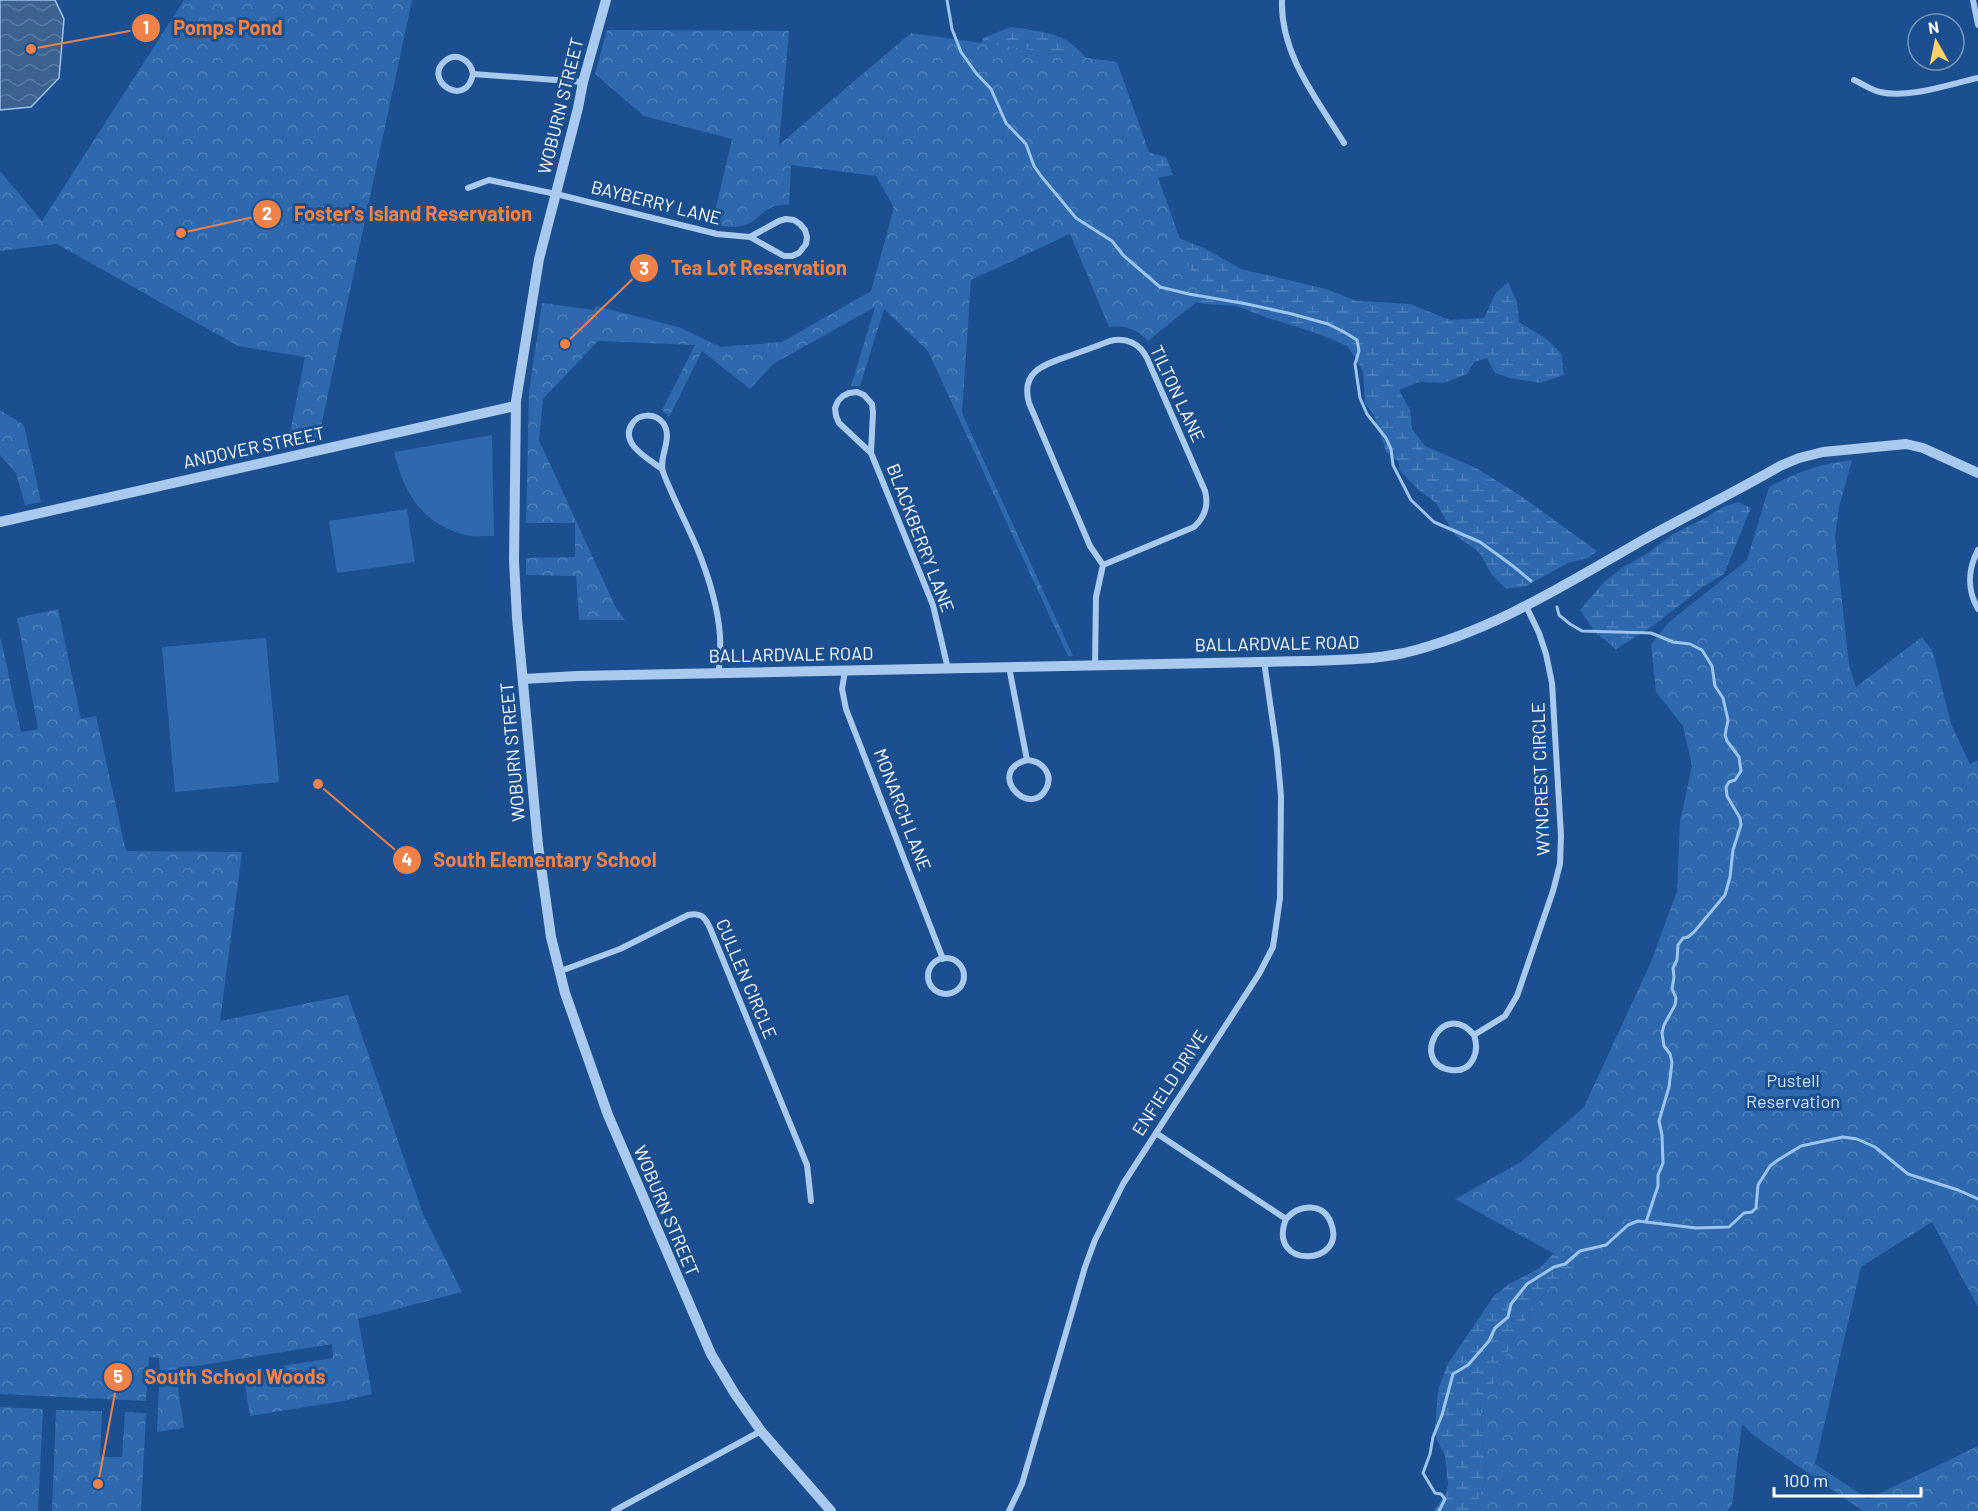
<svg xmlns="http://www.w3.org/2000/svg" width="1978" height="1511" font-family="Barlow,sans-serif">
<defs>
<pattern id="wetland-marsh" width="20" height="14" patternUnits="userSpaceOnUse" patternTransform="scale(1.5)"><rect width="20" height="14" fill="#2e69ad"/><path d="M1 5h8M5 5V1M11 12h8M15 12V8" fill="none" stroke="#4d80b9"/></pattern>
<pattern id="park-crowns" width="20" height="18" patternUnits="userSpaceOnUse" patternTransform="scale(1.5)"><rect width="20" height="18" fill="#2e69ad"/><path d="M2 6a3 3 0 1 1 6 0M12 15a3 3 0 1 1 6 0" fill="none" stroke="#4d80b9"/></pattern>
<pattern id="water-waves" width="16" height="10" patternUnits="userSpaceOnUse" patternTransform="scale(1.5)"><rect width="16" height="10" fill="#3c6290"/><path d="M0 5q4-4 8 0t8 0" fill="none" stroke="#597aa1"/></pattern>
</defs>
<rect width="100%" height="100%" fill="#1b4f8f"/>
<g fill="url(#wetland-marsh)">
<path d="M1011 27C1028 30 1046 31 1062 38 1096 54 1119 115 1137 149L1166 157 1173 175 1149 179 1119 215 1204 248 1241 269 1326 289 1357 301 1410 304 1450 320 1484 318 1495 294 1508 282 1517 302 1519 322 1545 338 1561 353 1564 375 1540 383 1510 378 1495 373 1487 358 1474 362 1467 374 1444 383 1419 382 1399 390 1410 410 1412 429 1425 446 1476 468 1518 494 1597 551 1588 558 1568 563 1526 586 1506 589 1492 575 1479 552 1455 535 1436 503 1419 490 1399 470V462L1386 452 1374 415 1365 404 1363 372 1355 357 1347 346 1316 333 1271 319 1236 306 1205 304 1151 291 979 53 983 38Z"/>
<path d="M1738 502 1751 508 1724 574 1704 586 1653 626 1616 649 1595 632 1580 610 1603 583 1623 567 1648 553 1673 534 1707 517 1725 506Z"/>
<path d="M1683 639 1702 640 1707 644 1715 661 1725 676 1730 689 1736 699 1739 743 1745 755 1751 773 1753 798 1746 829 1738 847 1735 887 1719 930 1716 950 1710 968 1696 996V1017L1688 1061 1647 1164 1648 1190 1644 1221 1636 1238 1623 1253 1606 1262 1573 1271 1555 1283 1546 1292 1523 1324 1505 1356 1499 1376 1480 1402 1486 1472 1485 1482 1476 1508 1474 1511H1434L1446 1493 1448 1484 1445 1456 1436 1438 1435 1429 1438 1390 1447 1365 1494 1296 1509 1284 1540 1268 1552 1255 1582 1236 1600 1216 1614 1193 1617 1183 1616 1164 1622 1124 1632 1098 1639 1071 1641 1052 1648 1023 1670 960 1694 903 1701 874 1706 869 1717 865 1716 845 1719 825 1714 805 1721 780 1719 766 1722 753 1723 723 1714 704 1710 677 1700 659 1695 654 1678 644Z"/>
</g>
<g fill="url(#park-crowns)">
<path d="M184 0H412L318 441 287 448 305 357 238 346 57 244 0 251V171L42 221Z"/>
<path d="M607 30 789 31 779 145 911 33 1117 62 1201 298 1148 341C1137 329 1125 325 1109 327L1070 234 971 280 962 413 1073 656H1068L928 351 884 309 860 386H851L875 307 773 364 750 389 702 351 669 417 662 410 695 345 598 341 543 399 539 440 616 608 625 620H579L576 576 526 575V558L575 557V523H526L529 392 542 303 594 310 596 306 679 327 720 347 782 342 871 291 894 208 876 176 791 165 789 205C767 203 765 214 750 223 737 229 725 227 712 224L732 139 644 116 595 74Z"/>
<path d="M0 410 24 425 41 502 25 505 16 473 0 455Z"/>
<path d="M1852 460 1839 507 1835 537 1849 665 1856 687 1922 637 1933 652 1951 724 1970 764 1978 760V1307L1932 1222 1861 1267 1815 1464 1868 1499 1978 1446V1511H1863L1753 1435 1742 1424 1732 1505 1727 1511H1474L1485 1482 1486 1472 1480 1402 1482 1398 1499 1376 1505 1356 1523 1324 1546 1292 1555 1283 1573 1271 1595 1263 1591 1255 1571 1263 1455 1199 1521 1162 1584 1107 1651 962 1677 891 1680 821 1692 766 1683 726 1656 692 1651 644 1669 622 1747 560 1769 487C1795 473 1821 463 1852 460Z"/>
<path d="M58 609 81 719 96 716 126 851 242 852 220 1021 348 995 423 1214 462 1292 358 1319 372 1394 343 1401 250 1416 243 1372 333 1358 332 1344 160 1372 159 1358 149 1357 146 1401 0 1394V640L1 639 21 732 38 729 17 618Z"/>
<path d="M177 1382 184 1428 157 1432 159 1385Z"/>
<path d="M0 1407 43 1409 38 1511H0Z"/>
<path d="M56 1410 102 1411 100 1457H122L125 1412 146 1413 141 1511H52Z"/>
</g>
<g fill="#2e69ad">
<path d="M492 435 494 536C485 536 474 537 466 535 422 524 404 494 394 452Z"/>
<path d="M407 509 415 562 337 573 329 521Z"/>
<path d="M266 638 279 782 175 792 162 647Z"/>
</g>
<path fill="url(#water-waves)" stroke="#9cc4f0" stroke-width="1.5" d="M0 0H55L64 19 59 78 31 107 0 110Z"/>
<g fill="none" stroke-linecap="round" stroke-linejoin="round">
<g stroke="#9cc4f0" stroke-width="3">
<path d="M947 0 952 29 961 52 976 73 991 89 1006 123 1026 144 1034 166 1041 176 1076 218 1112 241 1123 255 1160 287 1189 294 1247 304 1292 314 1328 324 1344 332 1357 340 1359 351 1355 364 1360 398 1367 414 1386 438 1391 449 1393 465 1411 500 1434 522 1480 542 1513 566 1531 581"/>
<path d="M1557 607 1559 615 1570 624 1582 631 1651 633 1673 642 1690 644 1702 650 1712 666 1715 686 1723 698 1728 720 1725 735 1727 741 1739 757 1741 771 1735 780 1729 782 1726 787 1727 796 1740 818 1741 825 1733 850 1730 877 1725 895 1694 932 1688 937 1683 938 1678 945 1677 960 1673 968 1674 977 1672 989 1676 998 1675 1005 1664 1025 1662 1033 1664 1046 1670 1054 1672 1062 1669 1087 1659 1121 1662 1135 1663 1163 1658 1175V1186L1646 1222"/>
<path d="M1439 1511 1445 1499 1441 1494 1435 1493 1423 1473 1430 1454 1433 1437 1442 1415 1453 1374 1468 1365 1489 1341 1495 1328 1508 1317 1511 1304 1527 1284 1554 1267 1565 1264 1580 1251 1606 1245 1628 1225 1638 1221 1696 1228 1729 1227 1744 1213 1752 1212 1756 1208 1758 1185 1770 1166 1778 1160 1801 1146 1843 1137 1857 1139 1875 1147 1908 1174 1958 1190 1978 1199"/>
</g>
<g stroke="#a9c9ee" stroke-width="6">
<path d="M1282 0C1280 54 1317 99 1344 143"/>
<path d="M1973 0 1978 25"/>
<path d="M473 74C466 110 422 80 445 61 457 51 471 61 473 74L583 82"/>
<path d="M1854 80C1863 84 1871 90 1880 92 1908 99 1950 84 1978 78"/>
<path d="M468 188 489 180 556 194 717 234 750 237 784 256H792L799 253 806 244 807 237 805 230 800 224 794 220 786 219 779 221 750 237"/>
<path d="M871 453 839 423 836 416 835 408 838 401 843 396 849 393 857 392 864 395 872 404 873 412 871 453 933 605 948 669"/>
<path d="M662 469C649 459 619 444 632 424 639 413 655 413 663 423 674 438 658 457 663 472 673 498 686 522 697 548 708 575 718 606 720 636 721 648 719 661 719 673"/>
<path d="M1978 550C1968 569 1967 590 1978 609"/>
<path d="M1095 666 1096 597 1103 565 1090 546 1029 403C1020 371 1045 364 1069 356 1083 351 1097 346 1110 341 1127 337 1140 344 1147 358L1205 491C1209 506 1205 517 1194 527L1103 565"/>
<path d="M1009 667 1027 760C1042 761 1054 774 1046 789 1029 820 985 771 1027 760"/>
<path d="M845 671 842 689 846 709 943 959"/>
<circle cx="946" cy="976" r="18"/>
<path d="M558 972 620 949 688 915C701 912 705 917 710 928L807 1165 811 1201"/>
<path d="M1474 1035C1480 1052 1472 1073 1451 1070 1409 1065 1442 997 1474 1035L1505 1016 1517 996 1553 891 1560 864 1561 836 1552 683 1546 654 1539 633 1526 606"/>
<path d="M1156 1133 1286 1219C1266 1270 1348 1266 1331 1223 1323 1202 1299 1204 1286 1219"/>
<path d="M614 1511 761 1431"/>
<path d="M1009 1511 1022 1484 1085 1267 1095 1240 1123 1184 1259 974 1273 947 1280 898 1281 796 1277 751 1264 661"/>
</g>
<g stroke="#a9c9ee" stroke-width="10">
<path d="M606 0 583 82 578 108 539 259 516 401 514 561 517 618 538 845 551 937 565 993 608 1115 711 1354 735 1394 761 1431 831 1511"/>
<path d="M0 522 515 406"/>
<path d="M523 679 577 676 1304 661C1337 660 1371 660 1404 653 1491 632 1566 584 1643 540 1688 515 1735 492 1780 466L1799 458 1823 452 1906 444 1923 448 1978 473"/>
</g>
</g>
<g text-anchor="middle" stroke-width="6" stroke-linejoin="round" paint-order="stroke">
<g font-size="18" fill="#fff" stroke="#1b4f8f">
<text transform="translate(561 106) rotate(-76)" y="6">WOBURN STREET</text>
<text transform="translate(656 203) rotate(14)" y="6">BAYBERRY LANE</text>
<text transform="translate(1177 394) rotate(65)" y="6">TILTON LANE</text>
<text transform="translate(254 448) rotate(-12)" y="6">ANDOVER STREET</text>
<text transform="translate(920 538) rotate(69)" y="6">BLACKBERRY LANE</text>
<text transform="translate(1277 644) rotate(-1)" y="6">BALLARDVALE ROAD</text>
<text transform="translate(791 655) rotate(-1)" y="6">BALLARDVALE ROAD</text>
<text transform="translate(513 752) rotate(-95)" y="6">WOBURN STREET</text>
<text transform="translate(1541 779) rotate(-92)" y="6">WYNCREST CIRCLE</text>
<text transform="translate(902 810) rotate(69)" y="6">MONARCH LANE</text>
<text transform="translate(746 979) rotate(67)" y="6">CULLEN CIRCLE</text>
<text transform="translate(1170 1083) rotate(-57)" y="6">ENFIELD DRIVE</text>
<text transform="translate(666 1211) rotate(67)" y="6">WOBURN STREET</text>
</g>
<g font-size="18" fill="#cfe3fa" stroke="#1b4f8f">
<text x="1793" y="1087">Pustell<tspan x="1793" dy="21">Reservation</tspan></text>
</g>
</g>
<path fill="none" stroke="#ee8249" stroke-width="2" d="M31 49L146 28M181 233L267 214M565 344L644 268M318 784L407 860M98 1484L118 1377"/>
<g fill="#ee8249" stroke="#1b4f8f" stroke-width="2">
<circle cx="31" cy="49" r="6"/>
<circle cx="181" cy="233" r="6"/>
<circle cx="565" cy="344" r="6"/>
<circle cx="318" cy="784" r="6"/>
<circle cx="98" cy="1484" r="6"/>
<circle cx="146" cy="28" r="15"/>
<circle cx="267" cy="214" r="15"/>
<circle cx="644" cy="268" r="15"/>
<circle cx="407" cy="860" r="15"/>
<circle cx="118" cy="1377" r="15"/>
</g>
<g font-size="18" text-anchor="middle" font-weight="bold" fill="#fff">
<text x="146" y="34">1</text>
<text x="267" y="220">2</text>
<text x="644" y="275">3</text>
<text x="407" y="866">4</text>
<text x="118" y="1383">5</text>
</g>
<g font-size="20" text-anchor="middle" font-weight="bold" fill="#ee8249" stroke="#1b4f8f" stroke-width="6" stroke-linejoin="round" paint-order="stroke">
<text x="228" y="35">Pomps Pond</text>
<text x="413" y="221">Foster's Island Reservation</text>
<text x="759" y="275">Tea Lot Reservation</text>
<text x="545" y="867">South Elementary School</text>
<text x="235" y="1384">South School Woods</text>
</g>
<g transform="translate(1936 42) rotate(351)"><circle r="28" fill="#1b4f8f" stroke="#7695bc" stroke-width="1.5"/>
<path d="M0-4.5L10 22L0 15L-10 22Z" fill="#ffd166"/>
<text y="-9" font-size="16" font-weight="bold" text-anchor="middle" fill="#ffffff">N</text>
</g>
<path d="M1774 1487v9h147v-9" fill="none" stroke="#ffffff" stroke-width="3"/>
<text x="1783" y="1487" font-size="18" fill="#ffffff" stroke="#1b4f8f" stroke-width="4.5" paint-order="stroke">100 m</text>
</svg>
